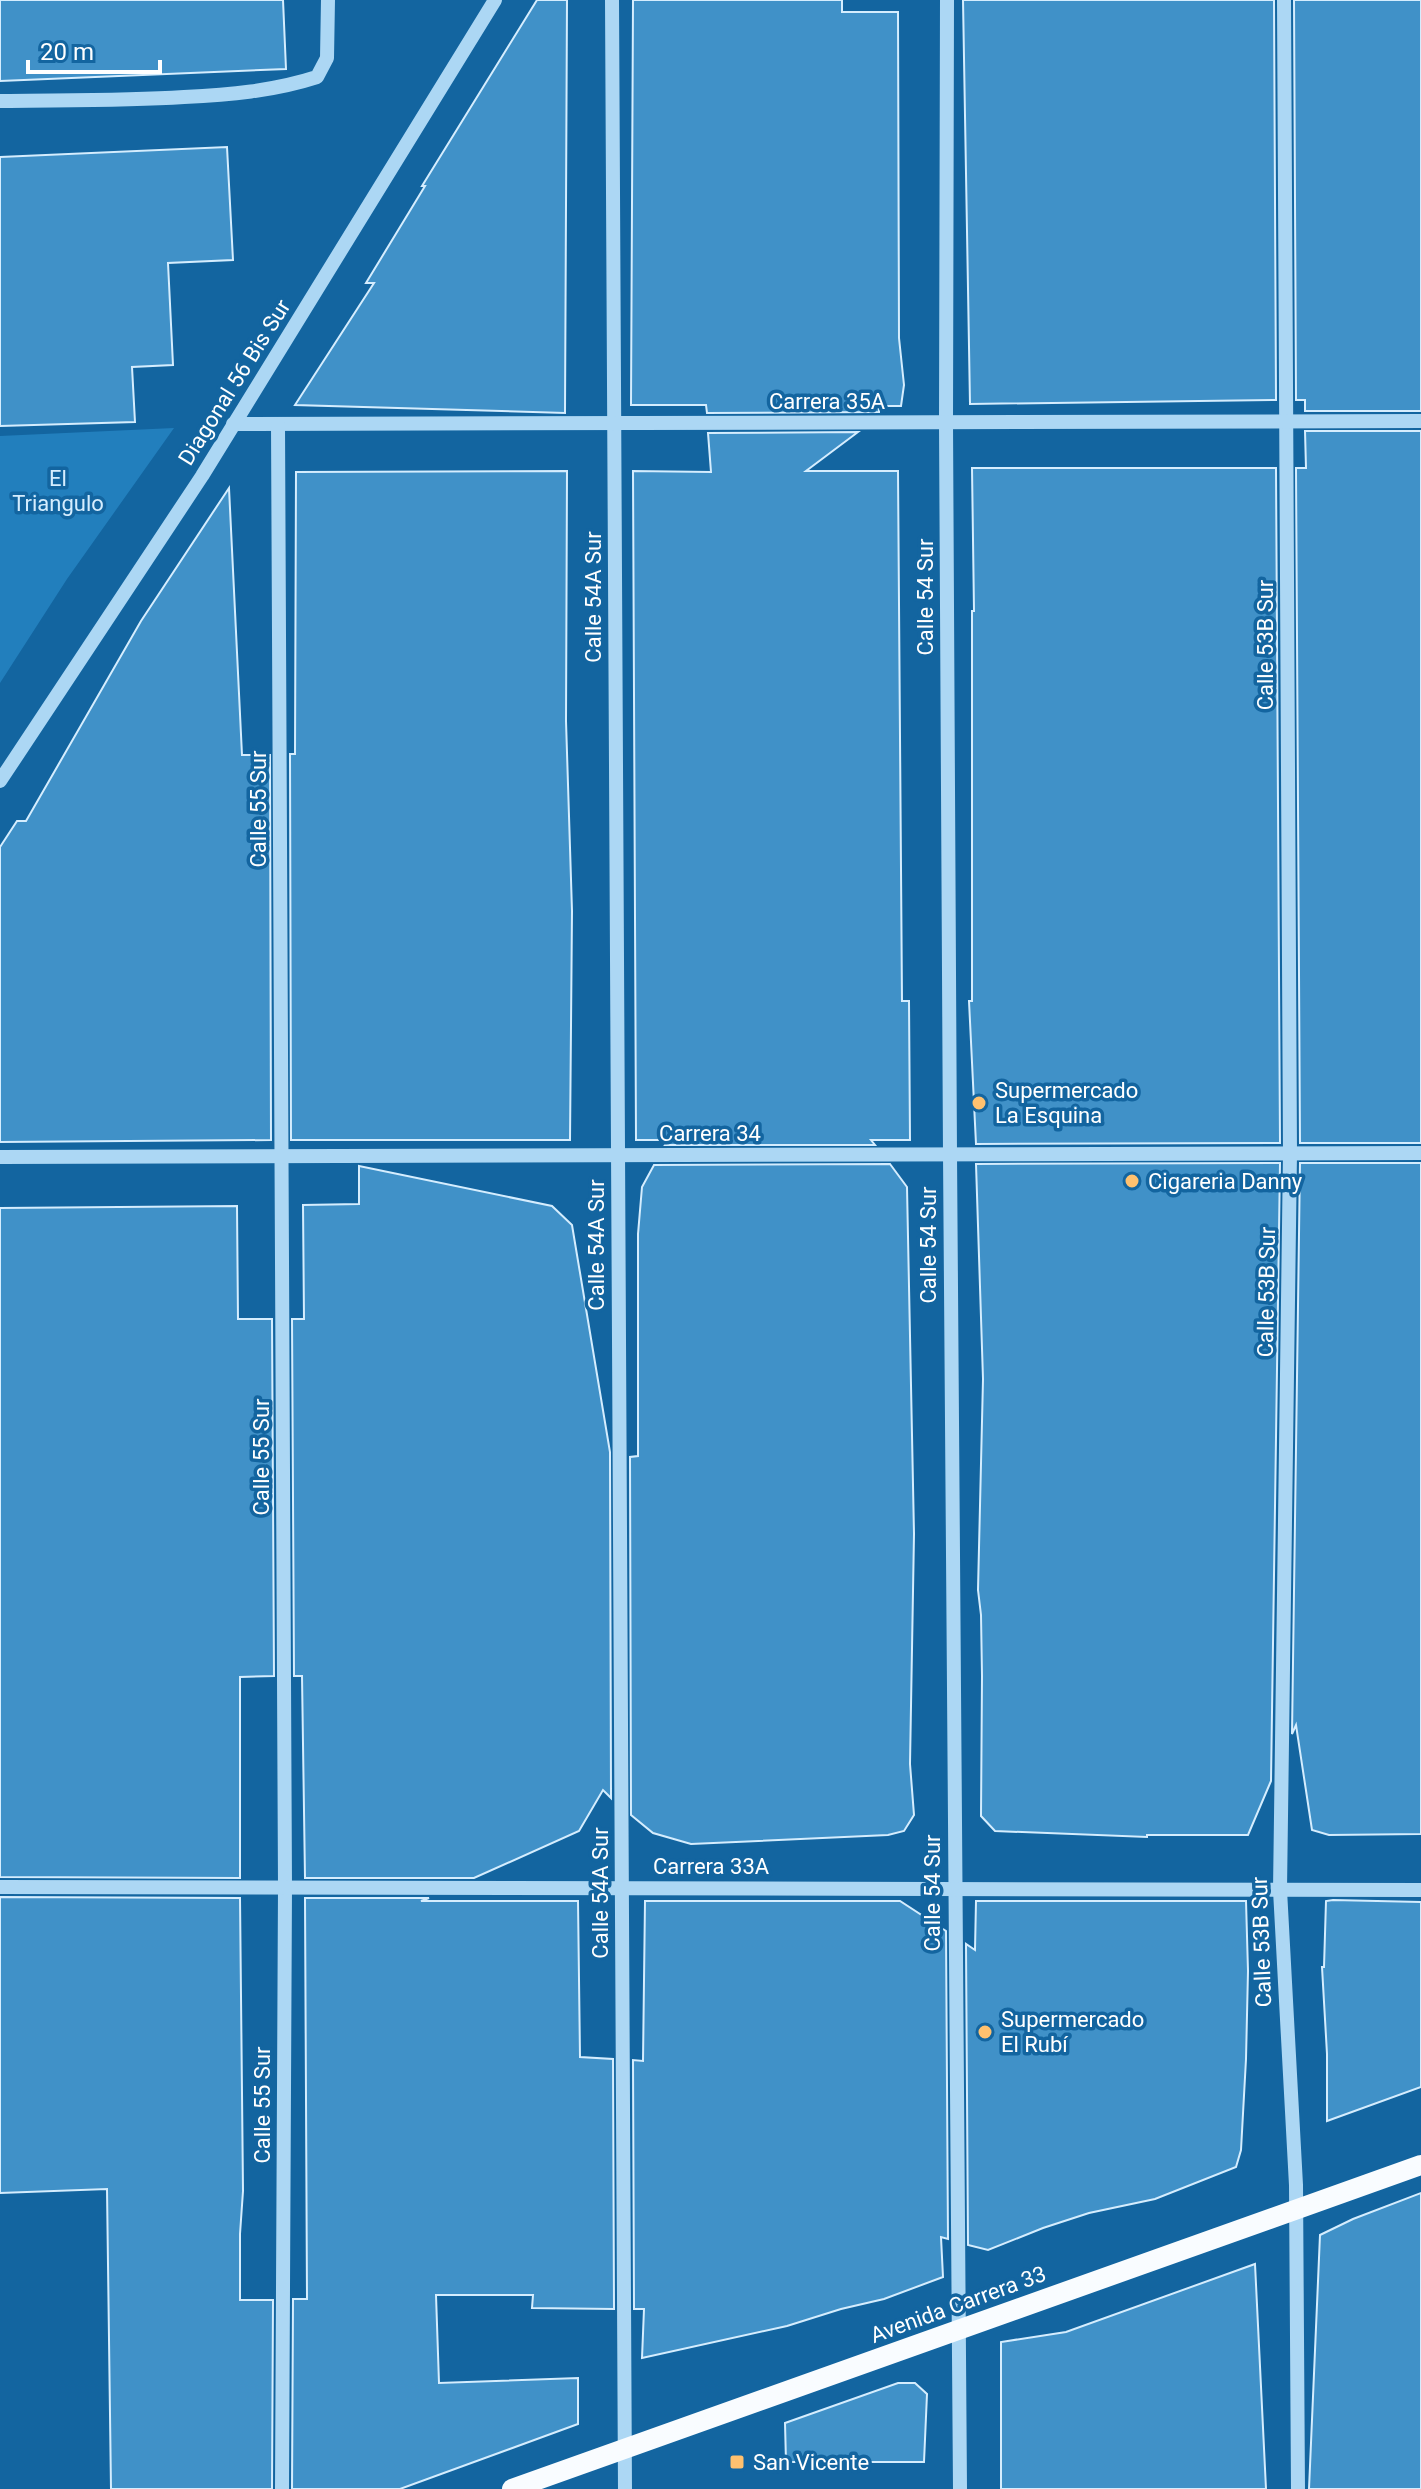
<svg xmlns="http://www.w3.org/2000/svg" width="1421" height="2489" font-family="Roboto,sans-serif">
<rect width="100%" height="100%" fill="#1365a0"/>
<path fill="#227fbd" d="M174 428 67 579 0 683V436Z"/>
<g fill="#4091c8" stroke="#d5edfe" stroke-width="2">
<path d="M0 0H283L286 69 0 81Z"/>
<path d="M537 0H567L565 413 295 405 374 283H366L425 186H422Z"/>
<path d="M633 0H842V12H898L899 338 904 385 901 406H879V412L707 413 706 405H631Z"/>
<path d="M963 0H1274L1276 400 970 404Z"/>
<path d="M1294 0H1421V411H1305V400H1296Z"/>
<path d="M227 147 233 260 168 263 173 365 132 367 135 422 0 426V157Z"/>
<path d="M1305 431H1421V1143H1300L1296 468H1306Z"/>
<path d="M858 432 806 471H898L902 1001H909L910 1140H871L875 1145H665L668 1140H636L633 471 711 472 708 433Z"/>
<path d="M972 468H1276L1280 1143 976 1144 969 1001H972V611H974Z"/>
<path d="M567 471 566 721 572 911 570 1140H291L290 754H295L296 472Z"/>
<path d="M229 488 242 755H270L271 1140 0 1142V847L17 821H26L141 621Z"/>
<path d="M1280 1163 1271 1781 1248 1835H1147V1837L995 1831 981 1816 982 1676 981 1615 978 1590 983 1379 976 1164Z"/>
<path d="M1300 1163H1421V1834L1329 1835 1312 1830 1296 1725 1292 1734Z"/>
<path d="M890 1164 907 1187 914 1534 910 1764 914 1815 904 1831 888 1835 691 1844 653 1833 631 1815 630 1457 638 1456V1234L642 1187 654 1165Z"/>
<path d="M359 1166 552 1206 572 1225 610 1452 611 1798 603 1790 579 1831 474 1878H305L302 1676H294L292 1319H304L303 1205 359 1204Z"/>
<path d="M237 1206 238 1319H272L274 1676 240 1677V1878L0 1877V1208Z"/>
<path d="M0 1897 240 1898 243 2191 240 2234V2300H273L272 2489H111L107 2189 0 2193Z"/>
<path d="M305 1898H429L421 1901H578L580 2057 613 2059 614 2309 532 2308 533 2295H436L439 2383 578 2378V2424L400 2489H292L293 2299H307Z"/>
<path d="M1333 1900 1421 1902V2087L1327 2121V2054L1322 1967H1324L1326 1901Z"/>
<path d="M645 1901H900L946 1931 948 2239 941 2237 943 2277 884 2299 841 2309 787 2326 642 2358 644 2309H634L633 2060 643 2061Z"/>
<path d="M976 1901H1246L1248 1971 1246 2059 1241 2150 1236 2167 1155 2199 1089 2213 1043 2228 988 2250 968 2245 966 1944 975 1950Z"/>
<path d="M1421 2193V2489H1309L1320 2235 1353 2219Z"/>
<path d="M1255 2264 1266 2489H1001V2342L1066 2332Z"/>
<path d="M898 2383H915L927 2394 924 2462H786L785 2423Z"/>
</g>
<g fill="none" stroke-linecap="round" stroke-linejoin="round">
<g stroke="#acd7f4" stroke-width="14">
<path d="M612 0 625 2489"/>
<path d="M947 0 946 423 950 1154 960 2489"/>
<path d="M1284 0 1290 1153 1280 1890 1296 2185 1298 2489"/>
<path d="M0 101C61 100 122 101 184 97 228 95 274 91 317 77L327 58 328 0"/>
<path d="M233 424 1421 421"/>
<path d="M278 425 285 1887 282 2489"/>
<path d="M0 781 202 476 495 0"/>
<path d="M0 1157 1421 1153"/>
<path d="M0 1887 1421 1890"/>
</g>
<path stroke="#f9fcff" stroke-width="20" d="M512 2489 1421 2165"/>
</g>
<g fill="#ffc16f" stroke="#1365a0" stroke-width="3">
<circle cx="979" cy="1103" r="8"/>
<circle cx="1132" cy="1181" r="8"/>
<circle cx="985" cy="2032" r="8"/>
<rect x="729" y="2454" width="16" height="16" rx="4"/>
</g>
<g text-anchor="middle" stroke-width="7" stroke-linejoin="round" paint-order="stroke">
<g font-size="22" fill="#fff" stroke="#1365a0">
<text transform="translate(234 382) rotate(-58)" y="8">Diagonal 56 Bis Sur</text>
<text x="827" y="409">Carrera 35A</text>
<text transform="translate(593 597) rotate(-90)" y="8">Calle 54A Sur</text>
<text transform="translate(925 597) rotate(-90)" y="8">Calle 54 Sur</text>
<text transform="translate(1265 645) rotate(-90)" y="8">Calle 53B Sur</text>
<text transform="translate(258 809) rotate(-90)" y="8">Calle 55 Sur</text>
<text x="710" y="1141">Carrera 34</text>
<text transform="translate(596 1245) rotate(-90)" y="8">Calle 54A Sur</text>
<text transform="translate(928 1245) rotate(-90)" y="8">Calle 54 Sur</text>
<text transform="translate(1266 1292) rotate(-89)" y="8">Calle 53B Sur</text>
<text transform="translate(261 1457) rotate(-90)" y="8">Calle 55 Sur</text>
<text x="711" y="1874">Carrera 33A</text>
<text transform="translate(600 1893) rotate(-90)" y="8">Calle 54A Sur</text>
<text transform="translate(932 1893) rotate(-90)" y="8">Calle 54 Sur</text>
<text transform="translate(1261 1942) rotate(-92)" y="8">Calle 53B Sur</text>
<text transform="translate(262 2105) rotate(-90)" y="8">Calle 55 Sur</text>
<text transform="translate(958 2304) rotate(-20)" y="8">Avenida Carrera 33</text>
</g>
<g font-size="22" fill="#d5edfe" stroke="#1365a0">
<text x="58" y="486">El<tspan x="58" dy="25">Triangulo</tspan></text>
</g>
<g font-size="22" fill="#fff" stroke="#1365a0" text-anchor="start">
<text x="995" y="1098">Supermercado<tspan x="995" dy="25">La Esquina</tspan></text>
<text x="1148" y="1189">Cigareria Danny</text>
<text x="1001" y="2027">Supermercado<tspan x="1001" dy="25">El Rubí</tspan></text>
<text x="753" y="2470">San Vicente</text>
</g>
</g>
<path d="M28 60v12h132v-12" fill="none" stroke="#ffffff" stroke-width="4"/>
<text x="40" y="60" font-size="24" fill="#ffffff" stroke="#1365a0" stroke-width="6" paint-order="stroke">20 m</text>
</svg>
